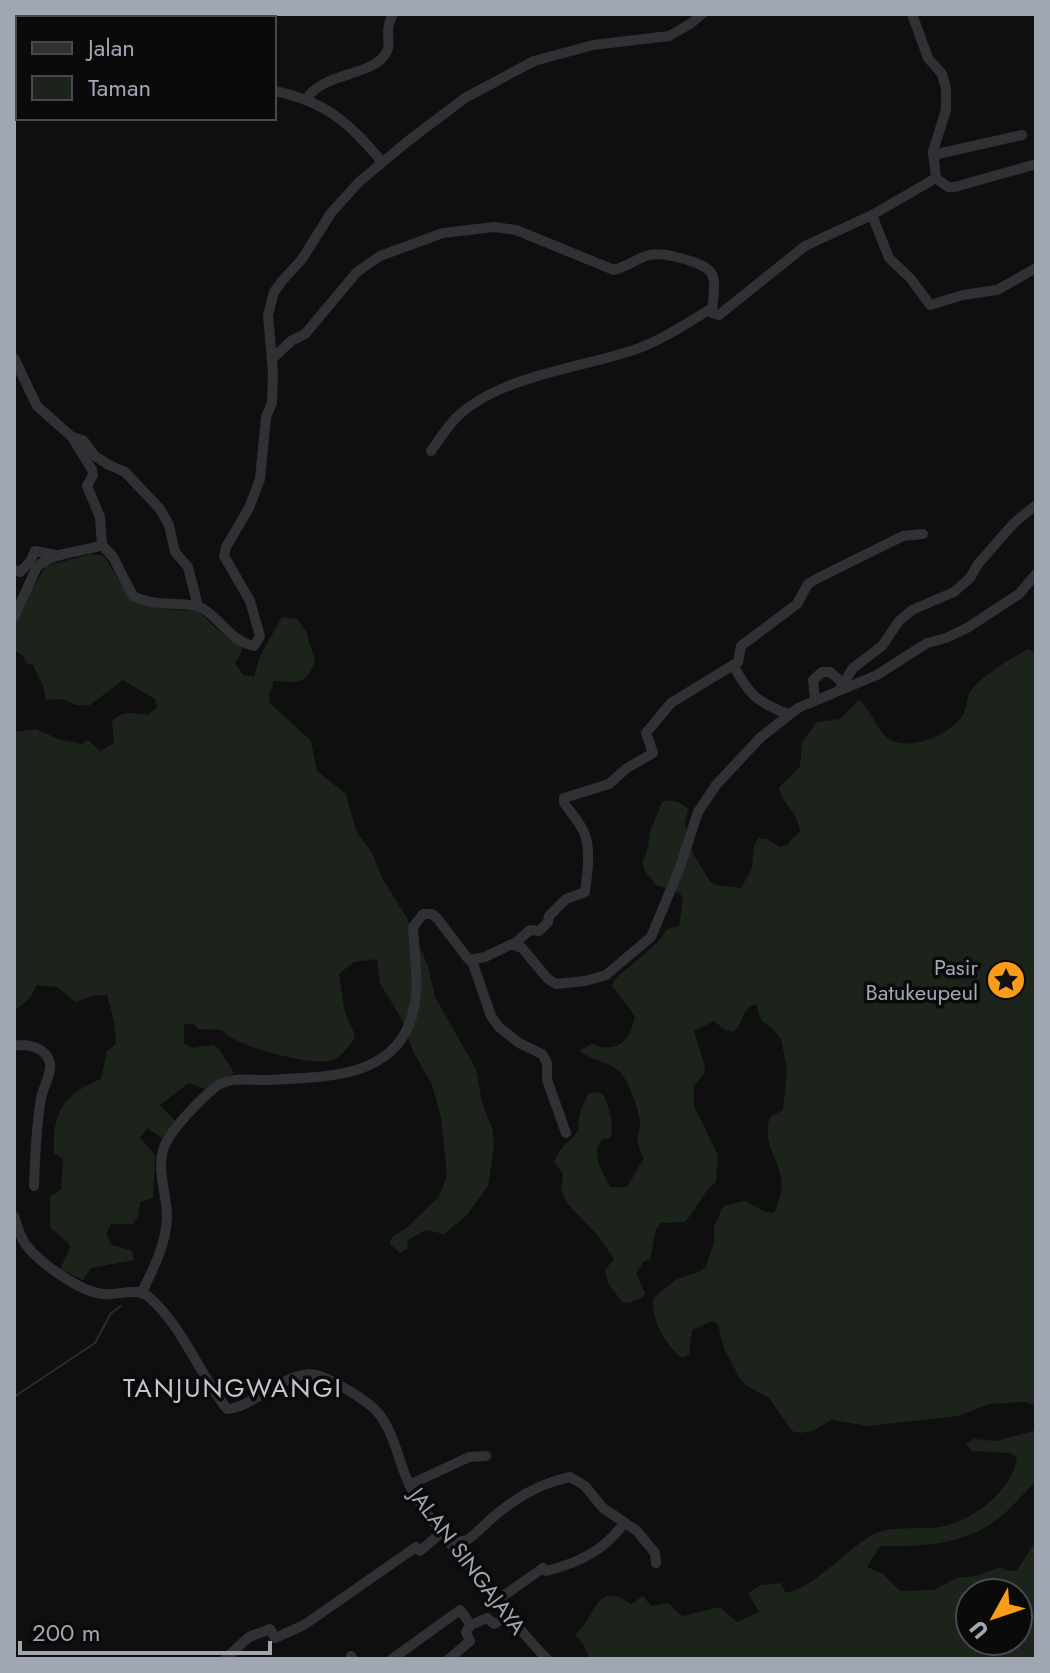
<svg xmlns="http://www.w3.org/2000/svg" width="1050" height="1673" font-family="Jost,sans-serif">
<rect width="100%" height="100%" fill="#0f0f10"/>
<g fill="#1b231b" fill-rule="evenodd">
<path d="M91 554 104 556 125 590 142 604 174 610 198 611 220 632 242 646 241 653 235 663 243 675 254 677 260 656 282 617 297 619 306 631 315 661C305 686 299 682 274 681L269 695 270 703 311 741 317 771 346 794 356 831 372 853 382 878 407 918 428 966 435 997 476 1069 482 1102 493 1131 494 1146 488 1186 467 1215 444 1234 426 1230 408 1240 407 1249 400 1253 390 1244 392 1237 406 1228 438 1198 447 1176 441 1117 432 1085 413 1051 401 1018 380 983 377 959 354 962 339 974 345 1013 355 1035C352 1045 340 1059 329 1061 309 1065 233 1046 222 1030L198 1029 194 1024H184V1044L192 1048 213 1045 219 1049 234 1073 205 1089 189 1083 160 1105 176 1122 162 1138 147 1128 140 1138 155 1155 153 1198 140 1202 138 1216 133 1224H111L106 1234 112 1245 132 1251 134 1260 91 1268 83 1280 60 1269 71 1246 50 1227V1196L61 1190 63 1159 54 1153C52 1113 63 1094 101 1079L107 1051 116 1044 114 1021 107 995 92 996 76 1002 57 987 37 985 29 999 14 1011V732L36 729 58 739 82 744 88 740 100 751 114 743 112 721C123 711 132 713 147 715L157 707 155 699 123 680 90 705H76L62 699 46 700 43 686 33 665 26 663 23 656 17 652 14 655V619L46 566Z"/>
<path d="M1028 649 1036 652V1405L1024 1402 990 1404 958 1416 868 1426 832 1420 812 1431 800 1433 792 1431 769 1398 746 1385 740 1379 724 1348 718 1325 712 1321 692 1330 689 1355 682 1358C664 1343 652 1321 653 1298L677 1279 701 1271 706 1266 714 1243V1227L723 1206 745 1201 766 1212 774 1213C797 1165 758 1155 770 1117L783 1110 787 1070 781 1039 773 1029 761 1020 756 1004C740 1009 745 1023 733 1032L725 1030 714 1021 694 1031 705 1066 704 1074 694 1086V1106L718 1155 716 1182C703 1191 697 1209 685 1222L661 1223 656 1229 650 1259 643 1262 636 1274 645 1293 643 1297 629 1303 622 1302 608 1283 605 1270 614 1259 599 1237 567 1203 561 1190 563 1174 554 1162C559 1147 569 1143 579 1130 576 1117 583 1106 588 1094L596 1092 603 1094C608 1104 615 1127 610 1138L602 1139C590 1155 603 1172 610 1187H627L644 1158C633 1136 639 1142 640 1122 640 1112 627 1077 619 1071 608 1061 591 1060 579 1051L592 1044C618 1054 630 1041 635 1016L612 986 615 979 657 943 667 929 679 926 683 900 680 893 656 885 645 871 642 863 648 848 650 832 662 802C672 798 681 802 688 809L685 824 693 853 709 880 715 885 741 888 752 868 754 845 759 838 767 839 780 847 787 845 800 831C796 808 783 806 779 788L800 766 802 742 817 722 840 719 859 700C872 710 875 729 889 739 908 752 948 735 961 718 968 709 965 697 972 689 987 672 1009 660 1028 649Z"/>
<path d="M1036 1430V1482C1022 1494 1010 1511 995 1521 963 1545 918 1547 880 1546L867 1567 883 1574 900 1591 934 1590 956 1578 975 1576 1001 1567 1008 1571 1017 1570 1036 1541V1659H590L583 1644 575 1634C597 1618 594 1579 631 1604L643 1596 651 1606 668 1603 682 1616 720 1607 737 1622 759 1612 748 1593 761 1585 780 1583 786 1593C818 1585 843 1552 872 1535 890 1525 919 1530 939 1527 972 1522 1013 1491 1017 1457L1010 1453 972 1451 966 1444 973 1439 997 1441ZM1018 1593V1641H970V1593Z"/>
</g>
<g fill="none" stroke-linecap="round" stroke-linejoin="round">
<path stroke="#252f34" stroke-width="2" d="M14 1397 95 1343 111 1313 121 1306"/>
<g stroke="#303135" stroke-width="10">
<path d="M14 77 18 76"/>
<path d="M274 91C325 101 350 123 382 162"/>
<path d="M306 100C322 71 376 77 387 51 392 41 383 32 393 14"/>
<path d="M933 155 1022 135"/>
<path d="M936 178 948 187H955L1036 164"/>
<path d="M872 215 889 258 911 279 930 305 963 295 997 290 1036 268"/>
<path d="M14 358 37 406 72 437 92 470 93 475 87 486 100 517 102 545"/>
<path d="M272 359 291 341 305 334 357 272 380 256 443 233 494 227 516 230 614 270C626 267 636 259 649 255 660 253 669 255 680 258 721 269 715 275 712 313L719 315 805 246 872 215 936 178 933 151 946 110V89L942 74 928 58 912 14"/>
<path d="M72 437 83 440 95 456 109 465 125 472 160 509 169 525 175 552 188 567 198 606"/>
<path d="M431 451C439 440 447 427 457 417 497 378 572 369 624 353 656 344 683 326 712 308"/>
<path d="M14 570 20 572 30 562 35 551 56 555"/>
<path d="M14 617 37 567C54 551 80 553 102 545L113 557 133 596C155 608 189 601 202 608 221 619 229 640 254 646L260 636 250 601 224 556 226 547 249 508 260 479 266 417 272 403 273 373 268 315 274 292 282 281 302 259 331 213 359 182 408 141 465 98 534 61 593 45 669 36 690 24 702 14"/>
<path d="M733 665C749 694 756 702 788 714"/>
<path d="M839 690 853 668 882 646 899 621 912 610 954 592 970 578 978 564 1014 523 1036 505"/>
<path d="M815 700 813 680 822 672H830L843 683"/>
<path d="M514 944 530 930 539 931 548 922 549 916 566 899 585 892C587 875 591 852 585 835 581 823 571 813 564 803V798L609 784 627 768 653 753 646 733 671 703 738 662 741 646 797 604 808 584 818 578 903 536 923 534"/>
<path d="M472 961 491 1016 499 1027 519 1043 542 1054 547 1063V1080L566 1133"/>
<path d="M14 1046C27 1043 46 1047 50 1063 52 1073 43 1088 41 1098 36 1127 35 1156 34 1186"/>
<path d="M14 1216C17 1226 20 1237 26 1245 40 1263 80 1292 103 1294 118 1296 137 1286 150 1298 182 1326 200 1375 227 1409 252 1409 287 1368 317 1375 332 1379 370 1402 379 1414 398 1439 399 1471 416 1497 432 1523 453 1546 472 1570 497 1600 519 1631 547 1659"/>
<path d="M142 1292C154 1267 166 1245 167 1217 167 1195 157 1172 163 1150 168 1132 199 1101 213 1089 227 1076 248 1080 265 1080 331 1077 409 1079 416 994 418 973 414 949 413 927L423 914H432L437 918 469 960 485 957 512 944 522 948 548 979 556 984 585 981 606 975 651 937 679 870 698 812 716 785 761 737 798 708 877 675 927 643 946 638 967 628 1019 594 1036 574"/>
<path d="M409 1485 469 1457 486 1456"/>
<path d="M448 1540 466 1541C480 1531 491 1517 506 1507 525 1492 547 1482 570 1477L585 1486 603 1508 637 1531 655 1553 656 1563"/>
<path d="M496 1601 543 1568 546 1571C578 1563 604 1551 624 1523"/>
<path d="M351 1656 353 1659"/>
<path d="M225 1659 249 1637 270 1629 275 1638 304 1625 416 1547 420 1551 442 1532"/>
<path d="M392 1659 460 1610 471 1625"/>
<path d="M449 1659 470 1641 466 1632 471 1625 487 1618 494 1624 508 1616"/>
</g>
</g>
<defs>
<symbol id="sight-disc" viewBox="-11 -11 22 22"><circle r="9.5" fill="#fb9b1c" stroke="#0a0a0b"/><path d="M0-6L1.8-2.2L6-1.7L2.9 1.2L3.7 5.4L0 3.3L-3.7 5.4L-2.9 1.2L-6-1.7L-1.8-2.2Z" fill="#111"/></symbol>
</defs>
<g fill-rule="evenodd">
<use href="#sight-disc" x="984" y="958" width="44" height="44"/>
</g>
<g text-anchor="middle" stroke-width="7" stroke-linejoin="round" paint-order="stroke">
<g font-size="22" fill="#9fa7b2" stroke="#0a0a0b" text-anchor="end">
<text x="978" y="975">Pasir<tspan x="978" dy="25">Batukeupeul</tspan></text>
</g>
<g font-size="22" fill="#9fa7b2" stroke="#0a0a0b">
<text transform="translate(468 1561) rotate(53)" y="8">JALAN SINGAJAYA</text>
</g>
<g font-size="26" letter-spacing="2" fill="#c0c5ce" stroke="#0a0a0b">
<text x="233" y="1397">TANJUNGWANGI</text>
</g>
</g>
<rect width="1050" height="1673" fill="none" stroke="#9fa7b2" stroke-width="32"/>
<rect x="16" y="16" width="260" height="104" fill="#0a0a0b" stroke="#46494e" stroke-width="2"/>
<rect x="32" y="42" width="40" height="12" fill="#303135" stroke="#46494e" stroke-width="2"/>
<text x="88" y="56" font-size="24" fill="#9fa7b2">Jalan</text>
<rect x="32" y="76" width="40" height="24" fill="#1b231b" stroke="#46494e" stroke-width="2"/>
<text x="88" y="96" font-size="24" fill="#9fa7b2">Taman</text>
<g transform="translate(994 1617) rotate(230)"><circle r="38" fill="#0a0a0b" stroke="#46494e" stroke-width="2"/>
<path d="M0-6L14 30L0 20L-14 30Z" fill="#fb9b1c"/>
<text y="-12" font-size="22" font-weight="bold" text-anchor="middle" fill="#9fa7b2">U</text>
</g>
<path d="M20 1641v12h250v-12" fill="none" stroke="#9fa7b2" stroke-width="4"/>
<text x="32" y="1641" font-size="24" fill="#9fa7b2" stroke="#0a0a0b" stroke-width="6" paint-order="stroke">200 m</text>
</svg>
